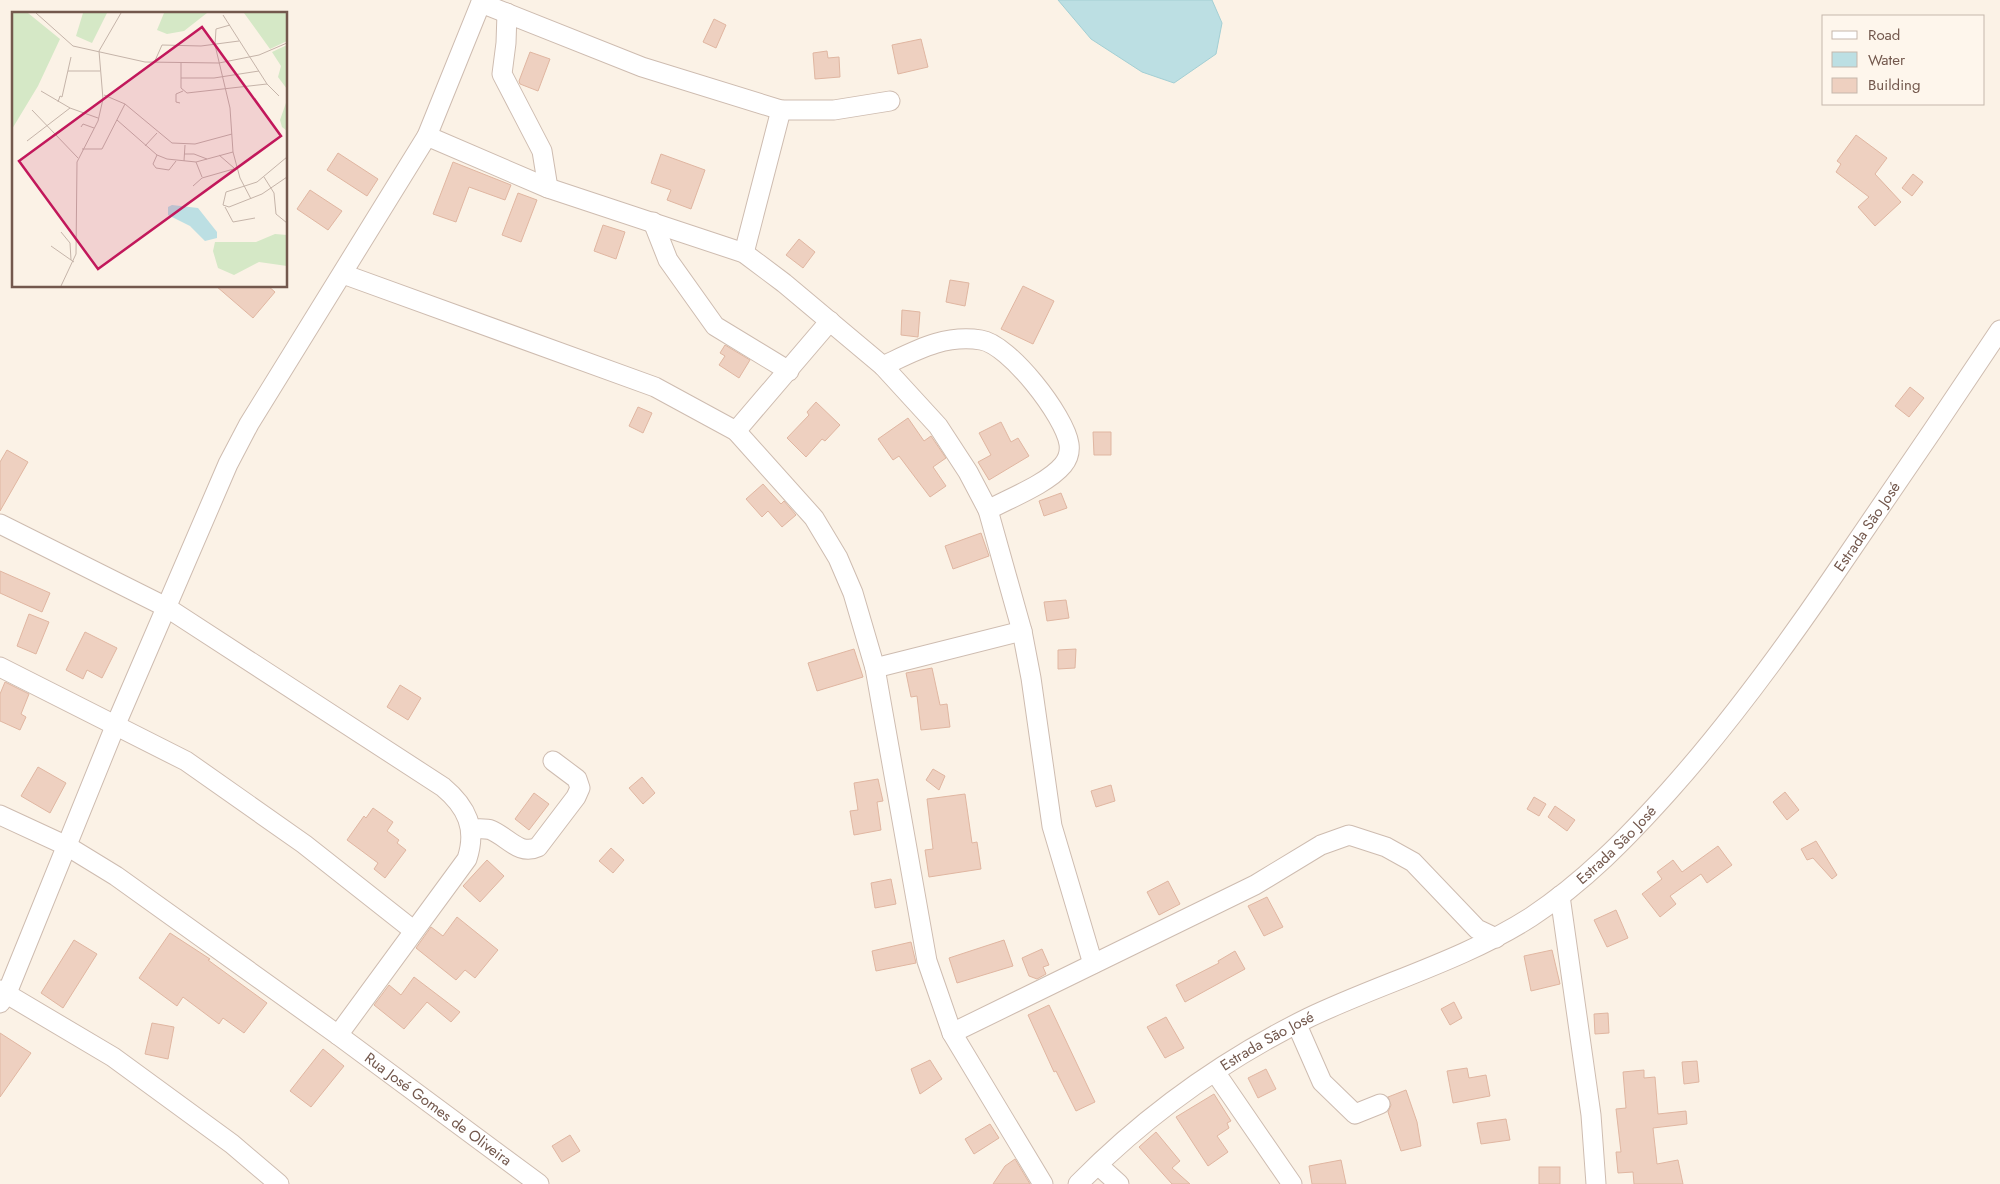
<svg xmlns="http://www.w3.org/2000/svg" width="2000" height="1184" font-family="Jost,sans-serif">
<rect width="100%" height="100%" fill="#fbf2e6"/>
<path fill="#bcdfe3" stroke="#a3cfd4" d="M1058 0H1212L1222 23 1216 54 1174 83 1142 72 1091 39Z"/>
<g fill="#eed0c0" stroke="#e0b6a1">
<path d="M714 19 726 25 716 48 703 42Z"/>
<path d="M921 39 928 67 898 74 892 45Z"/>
<path d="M827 51 828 58 839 57 840 77 815 79 813 53Z"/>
<path d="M530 52 550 59 538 91 520 84 519 81Z"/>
<path d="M1856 135 1887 158 1875 174 1901 202 1875 226 1858 207 1869 197 1836 172 1841 164 1837 161Z"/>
<path d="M338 153 378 179 367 196 327 170Z"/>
<path d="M661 154 705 170 691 209 667 200 671 190 651 183Z"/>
<path d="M453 162 511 185 505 200 469 187 456 222 433 214Z"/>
<path d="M1913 174 1923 182 1912 196 1902 188Z"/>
<path d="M310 190 342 211 328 230 297 209Z"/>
<path d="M518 193 537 200 521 242 502 235Z"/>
<path d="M603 225 625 232 616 259 594 251Z"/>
<path d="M799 239 815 252 803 268 786 255Z"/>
<path d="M950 280 969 283 965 306 946 302Z"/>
<path d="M216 286H268L275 292 253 318Z"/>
<path d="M1023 286 1054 301 1033 344 1001 329Z"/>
<path d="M902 310 920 312 918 337 901 335Z"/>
<path d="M725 345 750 360 739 378 719 365 725 356 720 353Z"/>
<path d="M1910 387 1924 398 1909 417 1895 406Z"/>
<path d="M816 402 840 425 825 441 822 439 806 457 787 438 809 415 807 412Z"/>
<path d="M638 407 652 413 643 433 629 426Z"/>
<path d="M908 418 924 441 931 436 946 458 933 467 946 486 930 497 899 456 893 460 878 439Z"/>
<path d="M1001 422 1011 442 1018 438 1029 456 989 480 978 462 991 455 979 433Z"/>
<path d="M1093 432H1111V455H1094Z"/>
<path d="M7 450 28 462 0 511V462Z"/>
<path d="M763 484 781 504 784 501 796 515 782 527 768 511 762 517 746 499Z"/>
<path d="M1061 493 1067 508 1044 516 1039 501Z"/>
<path d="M981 533 989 556 953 569 945 546Z"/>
<path d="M0 571 50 593 42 612 0 593Z"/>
<path d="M1066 600 1069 618 1047 621 1044 602Z"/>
<path d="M29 614 49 622 36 654 17 646Z"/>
<path d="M85 632 117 648 102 678 87 670 83 679 66 670Z"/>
<path d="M854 649 863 677 817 691 808 663Z"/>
<path d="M1076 649 1075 668 1058 669V650Z"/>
<path d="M932 668 940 705 947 704 950 727 921 730 917 696 911 697 906 673Z"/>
<path d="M5 682 29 694 21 714 26 717 20 730 0 721V694Z"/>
<path d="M400 685 421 698 408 720 387 707Z"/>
<path d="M38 767 66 783 50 813 21 796Z"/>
<path d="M933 769 945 776 939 790 926 780Z"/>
<path d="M642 777 655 793 643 804 629 788Z"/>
<path d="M878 779 883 801 877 802 881 830 854 835 850 811 858 810 854 783Z"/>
<path d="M1111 785 1115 801 1096 807 1091 791Z"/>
<path d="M1785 792 1799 810 1787 820 1773 802Z"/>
<path d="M534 793 549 804 529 830 515 819Z"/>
<path d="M965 794 972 843 977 842 981 869 929 877 925 850 933 849 927 799Z"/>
<path d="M1534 797 1546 804 1539 816 1527 809Z"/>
<path d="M1555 806 1575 820 1567 831 1548 817Z"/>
<path d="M373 808 393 822 387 831 399 840 397 843 406 850 385 878 374 869 378 863 347 840 364 816 366 818Z"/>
<path d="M1816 841 1837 875 1832 879 1813 858 1807 860 1801 849Z"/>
<path d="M1718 846 1732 865 1707 883 1701 874 1670 896 1676 904 1660 917 1642 894 1662 879 1657 872 1673 860 1682 872Z"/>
<path d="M611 848 624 860 613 873 599 861Z"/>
<path d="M487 860 504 876 480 902 463 886Z"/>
<path d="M891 879 896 904 875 908 871 883Z"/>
<path d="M1168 881 1180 904 1159 915 1147 892Z"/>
<path d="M1267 897 1283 927 1264 936 1248 906Z"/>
<path d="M1616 910 1628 938 1607 947 1594 920Z"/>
<path d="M457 917 498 950 475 978 465 970 456 980 416 948 431 927 443 936Z"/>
<path d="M170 933 210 959 208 960 267 1003 244 1033 223 1018 219 1024 183 997 177 1006 139 978Z"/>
<path d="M74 940 97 954 63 1008 41 993Z"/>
<path d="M1004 940 1013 966 957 983 949 958Z"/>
<path d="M911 942 916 963 876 971 872 951Z"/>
<path d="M1042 949 1049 965 1043 967 1046 974 1037 979 1029 976 1022 958Z"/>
<path d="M1552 950 1560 984 1531 991 1524 956Z"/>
<path d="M1235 951 1245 969 1185 1002 1176 985 1219 963 1218 961Z"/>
<path d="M414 977 460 1012 451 1022 427 1002 404 1029 374 1005 389 985 401 995Z"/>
<path d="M1454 1002 1462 1018 1450 1025 1441 1009Z"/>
<path d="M1049 1005 1095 1102 1076 1111 1056 1071 1054 1072 1028 1015Z"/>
<path d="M1608 1013 1609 1033 1595 1034 1594 1014Z"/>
<path d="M1166 1017 1184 1048 1165 1058 1147 1027Z"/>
<path d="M152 1023 174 1027 168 1059 145 1054Z"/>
<path d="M0 1033 31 1053 0 1097Z"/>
<path d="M323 1049 344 1066 311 1107 290 1091Z"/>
<path d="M930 1060 942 1079 920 1094 911 1069Z"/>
<path d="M1697 1061 1699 1082 1684 1084 1682 1062Z"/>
<path d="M1467 1068 1469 1078 1486 1075 1490 1096 1453 1103 1447 1071Z"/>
<path d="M1266 1069 1276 1089 1258 1098 1248 1078Z"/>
<path d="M1644 1070V1078L1655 1077 1658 1114 1686 1111 1687 1124 1653 1128 1657 1164 1678 1160 1683 1184H1634L1633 1172 1618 1173 1616 1152H1621L1616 1109 1626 1108 1623 1072Z"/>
<path d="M1406 1090 1417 1122 1421 1146 1401 1151 1388 1112 1391 1105 1388 1097Z"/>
<path d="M1214 1094 1231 1121 1227 1123 1229 1128 1217 1136 1228 1152 1208 1166 1176 1117Z"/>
<path d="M1506 1119 1510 1140 1481 1144 1477 1123Z"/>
<path d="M990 1124 999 1138 974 1154 965 1139Z"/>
<path d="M1156 1132 1180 1161 1172 1168 1190 1184H1172L1139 1147Z"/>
<path d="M570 1135 580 1151 562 1162 552 1146Z"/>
<path d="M1015 1159 1030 1184H993L1005 1166Z"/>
<path d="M1341 1160 1346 1184H1312L1309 1166Z"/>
<rect x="1539" y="1167" width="21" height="17"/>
</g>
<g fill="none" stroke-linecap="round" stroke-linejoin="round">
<defs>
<g id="minor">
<path d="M481 3 642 67 781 110H834L890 101"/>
<path d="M507 13 506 43 502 74 542 151 548 188"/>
<path d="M427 136 548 188 744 253 784 283 883 366 938 426 968 472 988 510 1022 631 1031 678 1052 826 1093 964"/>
<path d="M653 222 668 260 715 326 789 371"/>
<path d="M744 253 781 110"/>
<path d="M343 274 655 387 736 431 814 518 838 558 853 593 875 668 927 961 952 1033 1043 1184"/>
<path d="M883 366C915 351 944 334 981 340 1009 344 1065 416 1069 444 1070 451 1068 459 1063 465 1047 484 1010 498 988 510"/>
<path d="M736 431 830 321"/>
<path d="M0 524 166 607 443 787C467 807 477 829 467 859L338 1035"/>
<path d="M0 667 186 761 304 844 413 930"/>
<path d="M875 668 1022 631"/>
<path id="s1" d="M0 815 67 846 116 876 338 1035 539 1184"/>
<path d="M471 829C477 829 486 828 491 830 508 837 519 856 538 847L576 797 580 788 577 779 553 761"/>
<path d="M1560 896 1591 1115 1596 1184"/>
<path d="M0 990 113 1057 232 1144 279 1184"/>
<path d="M0 1003 7 993 116 724 228 464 249 424 427 136 482 0"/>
<path d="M1297 1025 1322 1082 1355 1114 1380 1104"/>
<path d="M952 1033 1255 885 1321 845 1349 835 1386 847 1413 862 1477 929 1496 938"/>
<path d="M1215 1072 1292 1184"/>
<path d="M1098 1165 1119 1184"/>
<path id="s2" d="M1078 1184C1144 1117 1223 1060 1308 1018 1381 983 1462 961 1531 917 1584 882 1627 838 1669 791 1728 725 1780 654 1830 581 1887 498 1944 414 2000 330"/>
</g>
</defs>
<use href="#minor" stroke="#cebcb0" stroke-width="21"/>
<use href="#minor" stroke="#fff" stroke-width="19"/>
</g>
<g text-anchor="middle" stroke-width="4" stroke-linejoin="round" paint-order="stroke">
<g font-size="15" fill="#73584d" stroke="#fef6ec">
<text dy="5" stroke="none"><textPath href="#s2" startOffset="1048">Estrada São José</textPath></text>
<text dy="5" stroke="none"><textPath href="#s2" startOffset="642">Estrada São José</textPath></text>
<text dy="5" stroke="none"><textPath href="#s2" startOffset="238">Estrada São José</textPath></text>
<text dy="5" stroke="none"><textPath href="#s1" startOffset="529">Rua José Gomes de Oliveira</textPath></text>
</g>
</g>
<g transform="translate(12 12)">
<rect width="275" height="275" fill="#fbf2e6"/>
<path d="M0 1H16L48 27 26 74 0 117ZM71 1H95L80 31 64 24ZM152 1H195L172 19 155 22 145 18ZM232 1H275V29L258 37ZM275 33V77L266 65 269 54 260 40ZM275 88V119L270 115 268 108ZM263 222 275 223V254L247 250 222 263 206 256 201 239 203 230H244Z" fill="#d5e8c6"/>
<path d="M160 193 186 196 205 220V226L193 229 178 214 156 203V195Z" fill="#bcdfe3"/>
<path fill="none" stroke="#c5b4a9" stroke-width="1" d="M24 1 61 34 133 50 207 51 247 43 275 31M211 3 255 72 267 84M218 13 204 17 203 33 218 96 221 140 228 166 239 187M142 51 150 33 189 34 227 29M169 51V76L175 81 255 72M56 59H88M169 66H202L247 59M29 79 58 96 86 106M92 83 113 92 160 131 183 132 220 122M46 90 48 84 50 85 59 45M168 91 164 90V82L171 79M20 98 66 146M105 108 145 143 155 147 184 150 221 140M69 115 71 112 82 116M15 129 58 96M133 134 145 121M70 137H90L113 92M172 142H182L195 147M145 143 141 152 144 156 157 158 164 149M207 143 222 156M275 145 245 170 214 180 211 193 217 195 250 182 275 165M172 149 173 133M184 150 190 165M252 165 262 181 264 202 275 211M181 174 190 166 225 156M213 195 221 210 243 206M49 220 58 231 59 248 62 250M39 234 59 248M49 274 64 242 65 150 86 109 91 87 87 39 109 1"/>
<path fill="#c2185b" fill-opacity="0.15" stroke="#c2185b" stroke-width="2.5" d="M190 15 269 124 86 257 7 149Z"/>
<rect width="275" height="275" fill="none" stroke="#73584d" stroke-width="2.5"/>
</g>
<rect x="1822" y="15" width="162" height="90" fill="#fef6ec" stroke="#c6b7ac"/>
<rect x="1832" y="31" width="25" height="8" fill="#ffffff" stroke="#c6b7ac"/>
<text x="1868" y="40" font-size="15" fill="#73584d">Road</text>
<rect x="1832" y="52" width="25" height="15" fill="#bcdfe3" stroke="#c6b7ac"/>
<text x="1868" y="65" font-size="15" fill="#73584d">Water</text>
<rect x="1832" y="78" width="25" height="15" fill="#eed0c0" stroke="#c6b7ac"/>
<text x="1868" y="90" font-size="15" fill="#73584d">Building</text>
</svg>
